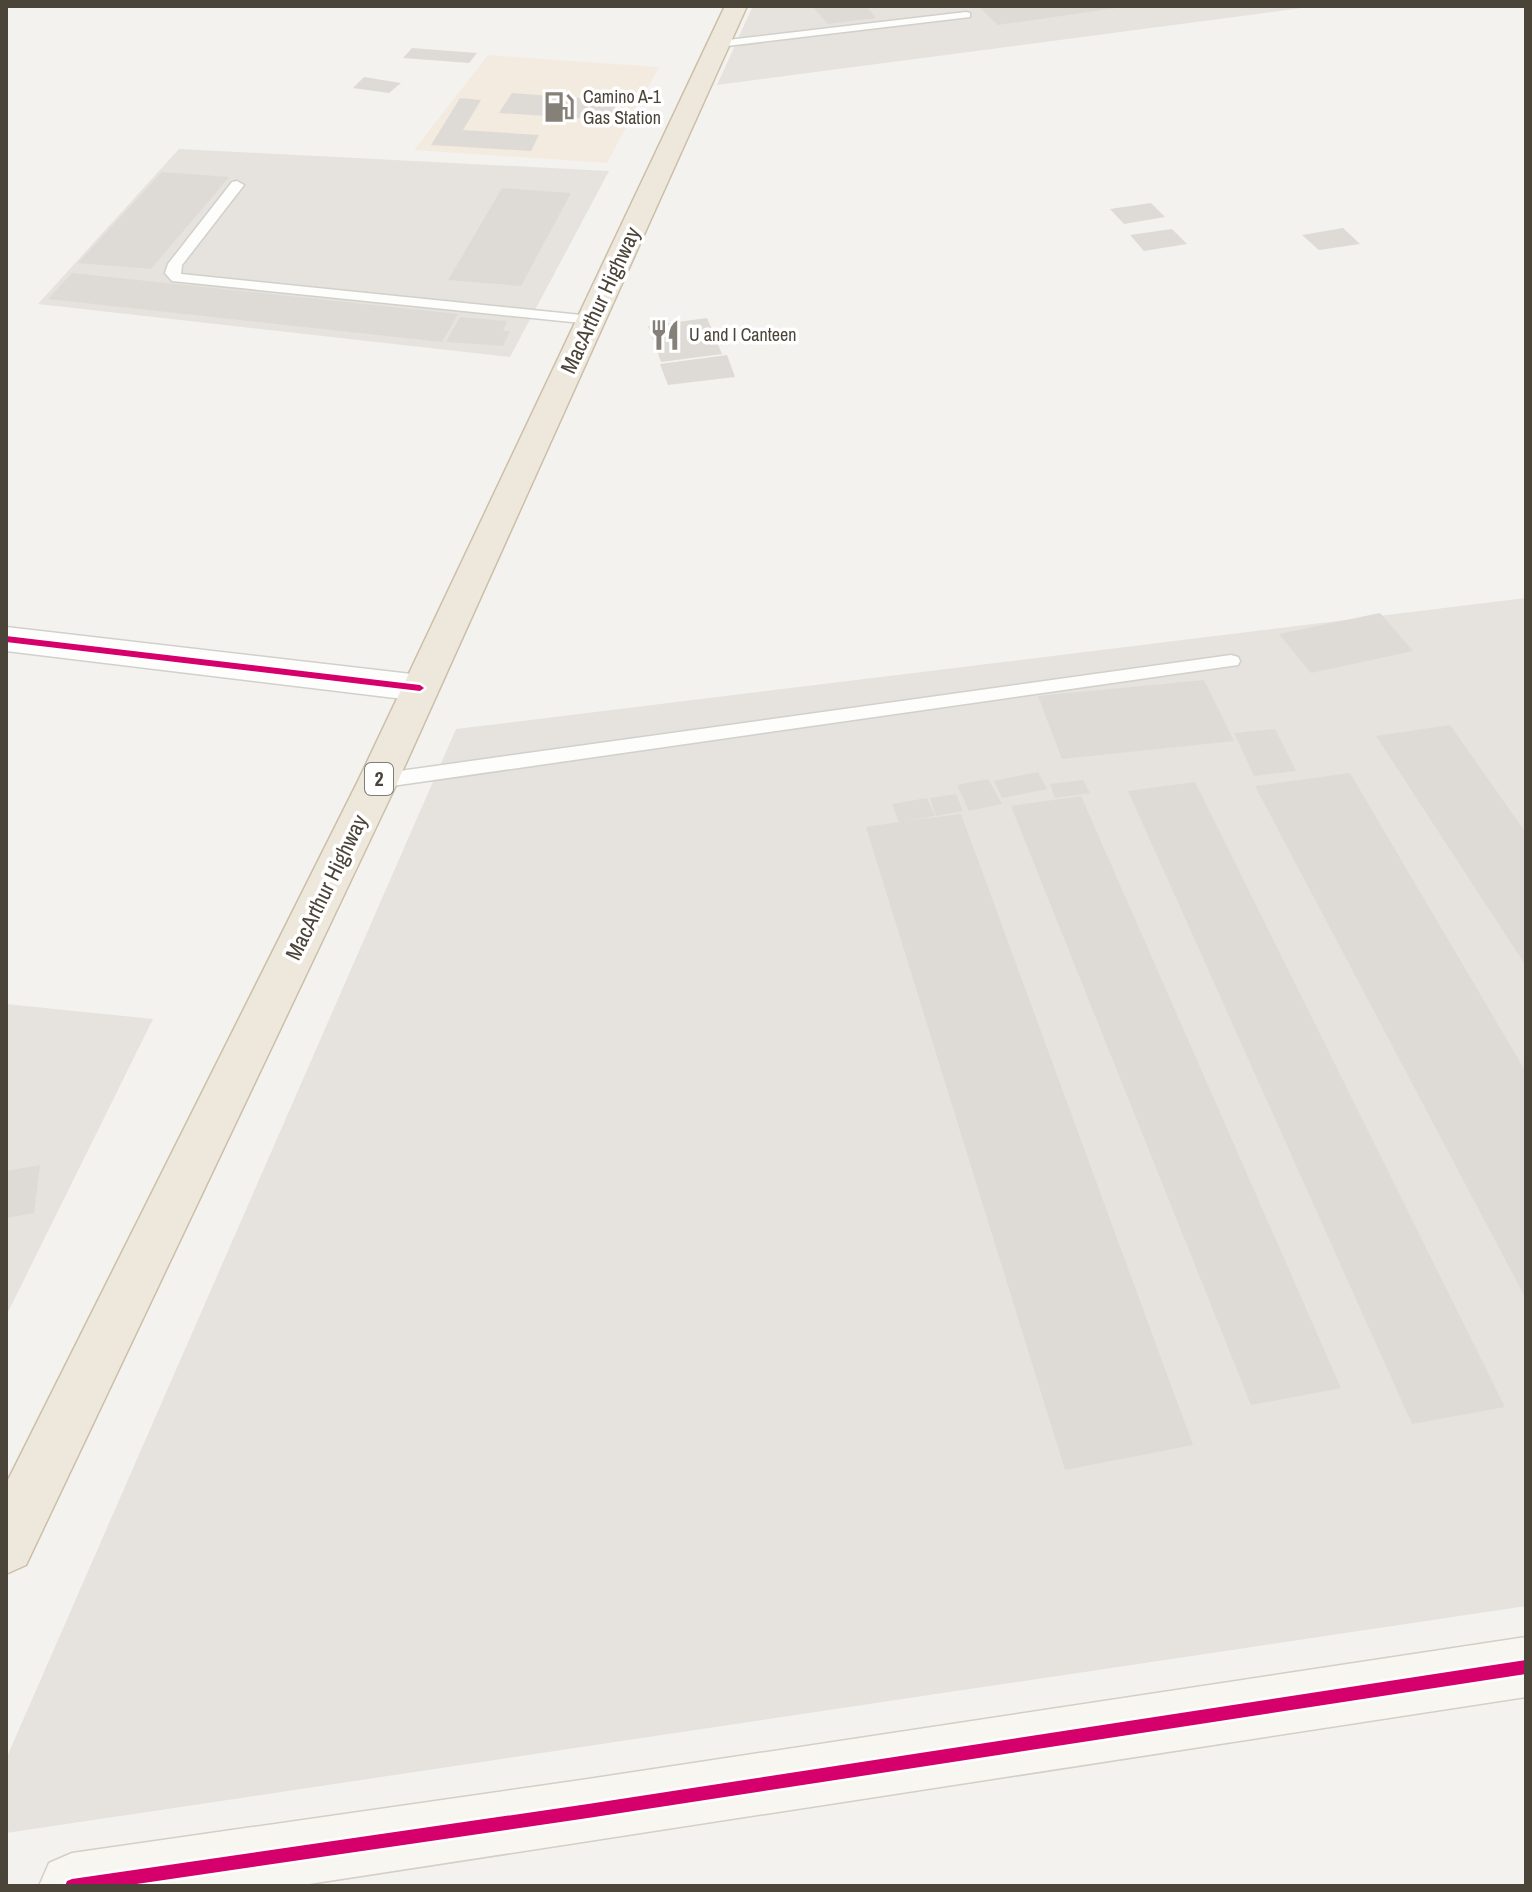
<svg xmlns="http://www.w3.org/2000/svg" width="1532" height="1892" font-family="'Archivo Narrow',sans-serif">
<rect width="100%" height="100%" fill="#f4f2ee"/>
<path fill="#f3ebdf" d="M488 55 659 67 607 163 414 150Z"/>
<g fill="#e6e2de">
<path d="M770 6H1318L717 85 752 8Z"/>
<path d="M179 149 609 171 510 357 38 304Z"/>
<path d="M1526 598V1606L6 1833V1759L456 729Z"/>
<path d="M6 1004 153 1019 6 1316Z"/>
</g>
<g fill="#dedbd6">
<path d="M821 6H866L876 18 828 24 813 7Z"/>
<path d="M1130 6 998 25 979 7 984 6Z"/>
<path d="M412 48 477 53 469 63 403 58Z"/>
<path d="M364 77 401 83 389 93 353 88Z"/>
<path d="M512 93 579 98 619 100 608 120 499 113Z"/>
<path d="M460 98 481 100 463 130 539 135 531 151 431 145Z"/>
<path d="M162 172 229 177 151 269 78 263Z"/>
<path d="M502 188 571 193 521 286 448 280Z"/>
<path d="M1151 203 1165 217 1124 224 1110 209Z"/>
<path d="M1343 228 1360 244 1319 250 1302 235Z"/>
<path d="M1172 229 1187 244 1144 251 1130 235Z"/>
<path d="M72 273 458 314 442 342 48 299Z"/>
<path d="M460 317 507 321 503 331H510L503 346 446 342Z"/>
<path d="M707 318 722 354 661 362 648 326Z"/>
<path d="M727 355 735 377 668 385 660 364Z"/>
<path d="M1380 613 1413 651 1311 673 1279 634Z"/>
<path d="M1204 680 1234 741 1062 759 1038 696Z"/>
<path d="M1450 725 1526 833V966L1376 736Z"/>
<path d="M1275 729 1296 771 1254 776 1234 733Z"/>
<path d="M1038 772 1047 789 1002 798 994 781Z"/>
<path d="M1350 773 1526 1072V1299L1255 786Z"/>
<path d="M988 779 1002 804 969 811 957 785Z"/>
<path d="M1083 780 1090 793 1055 798 1050 784Z"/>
<path d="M1195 782 1505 1407 1412 1424 1128 791Z"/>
<path d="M956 794 963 811 936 816 930 798Z"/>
<path d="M1081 796 1341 1388 1251 1405 1011 806Z"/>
<path d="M927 798 935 816 906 821 961 814 1193 1445 1065 1470 866 827 899 822 892 804Z"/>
<path d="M40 1165 34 1213 6 1218V1171Z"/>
</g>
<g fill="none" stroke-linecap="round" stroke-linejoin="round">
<defs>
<g id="lane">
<path d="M966 12 970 13V17L719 47 713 44 719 41Z"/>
<path d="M237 181 244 185 182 265 181 274 591 316 598 320 591 324 172 281 165 273 168 264 232 182Z"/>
<path d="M1231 655 1238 657 1240 661 1238 665 378 788 371 786 368 781 371 776 378 774Z"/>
</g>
<path id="street" d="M6 627 420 675 433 679 439 688 433 697 420 701 6 651Z"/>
<path id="secondary" d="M1526 1637V1697L296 1886H39L49 1863 72 1853 588 1779Z"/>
<path id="highway" d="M725 6H747L398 781 26 1565 6 1574V1484L358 781Z"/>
</defs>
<use href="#lane" stroke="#d2d0cb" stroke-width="3"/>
<use href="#street" stroke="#d2d0cb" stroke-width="3"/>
<use href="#secondary" stroke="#d3cfc5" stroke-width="3"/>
<use href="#highway" stroke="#ccbfa9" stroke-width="3"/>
<use href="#lane" fill="#fdfdfc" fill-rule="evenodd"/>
<use href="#street" fill="#fdfdfc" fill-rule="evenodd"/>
<use href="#secondary" fill="#f7f6f1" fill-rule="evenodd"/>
<use href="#highway" fill="#ede8db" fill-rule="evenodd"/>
<defs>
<g id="cycleway">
<path d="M6 636 420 685 424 688 420 691 6 642Z"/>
<path d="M1526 1660V1674L588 1818 123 1886H65L67 1881 72 1879 588 1804Z"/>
</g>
</defs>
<use href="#cycleway" stroke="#fff" stroke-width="5"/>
<use href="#cycleway" fill="#d6006c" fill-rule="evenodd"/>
</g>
<defs>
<symbol id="fuel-bare" viewBox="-9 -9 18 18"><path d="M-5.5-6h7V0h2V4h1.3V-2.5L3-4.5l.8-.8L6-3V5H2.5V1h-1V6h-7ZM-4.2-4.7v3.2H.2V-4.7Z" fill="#868178" stroke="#fff" stroke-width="2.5" paint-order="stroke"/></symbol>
<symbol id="restaurant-bare" viewBox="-9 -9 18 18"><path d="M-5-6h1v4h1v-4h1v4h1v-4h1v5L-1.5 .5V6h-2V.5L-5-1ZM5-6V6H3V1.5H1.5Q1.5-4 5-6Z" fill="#868178" stroke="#fff" stroke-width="2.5" paint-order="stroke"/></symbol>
</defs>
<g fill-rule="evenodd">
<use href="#fuel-bare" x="537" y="85" width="44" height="44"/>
<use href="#restaurant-bare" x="643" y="313" width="44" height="44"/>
</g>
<g text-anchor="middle" stroke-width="7" stroke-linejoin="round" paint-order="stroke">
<g font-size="18" fill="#4b4439" stroke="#fff" text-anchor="start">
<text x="583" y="103">Camino A-1<tspan x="583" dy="21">Gas Station</tspan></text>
<text x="689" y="341">U and I Canteen</text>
</g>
<rect fill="#fff" stroke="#817c74" stroke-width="2" x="365" y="763" width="28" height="32" rx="6"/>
<g font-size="20" font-weight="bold" fill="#4b4439">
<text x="379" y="786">2</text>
</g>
<g font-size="22" fill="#4b4439" stroke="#fff">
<text transform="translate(600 300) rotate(-65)" y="8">MacArthur Highway</text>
<text transform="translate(326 887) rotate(-64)" y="8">MacArthur Highway</text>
</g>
</g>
<rect width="1532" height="1892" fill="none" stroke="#4b4439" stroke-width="16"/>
</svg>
